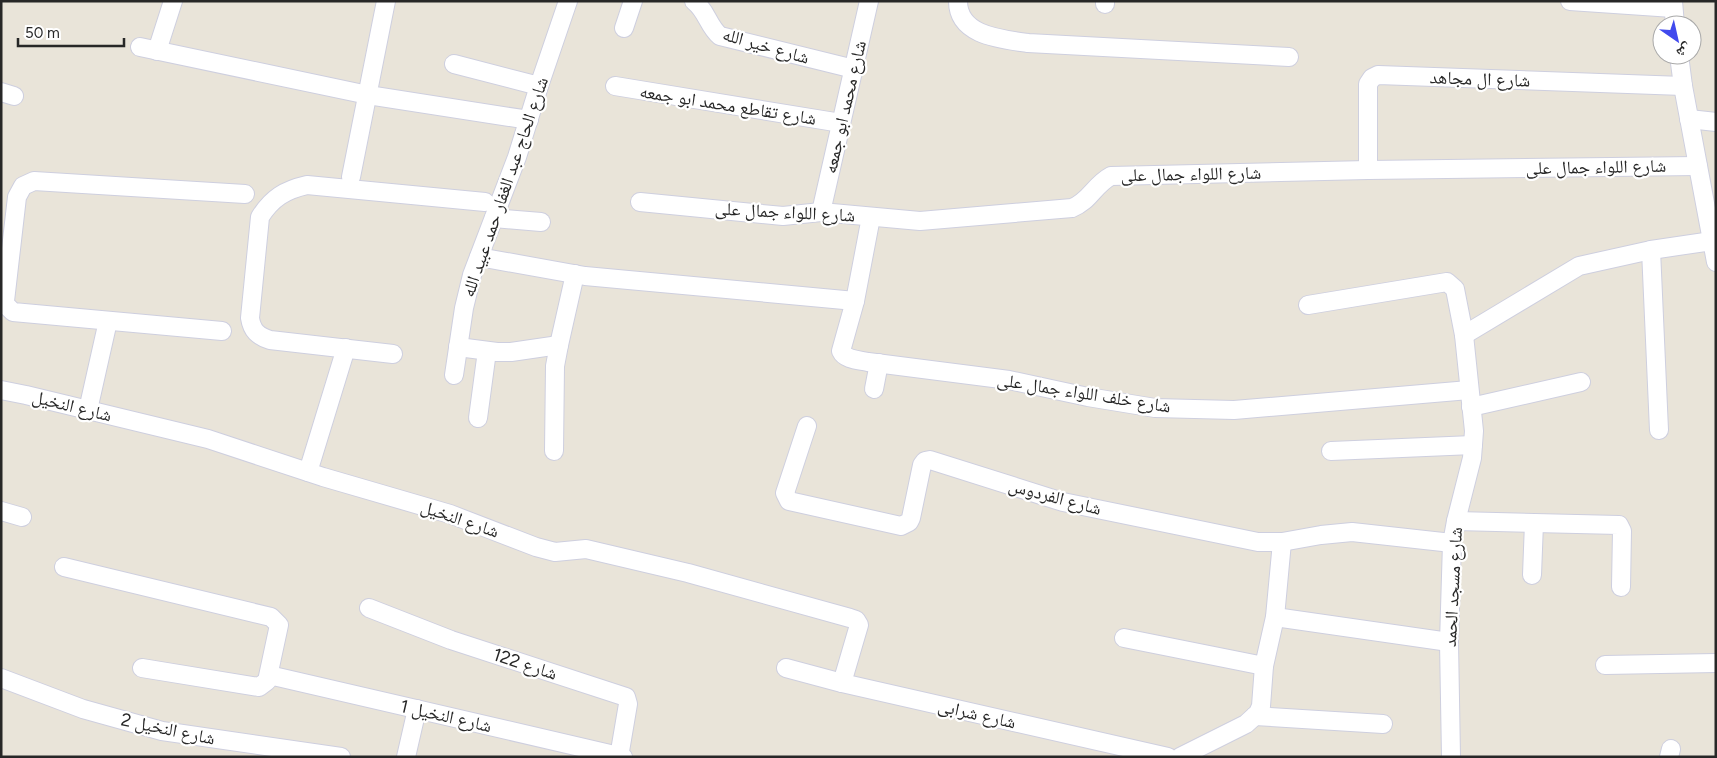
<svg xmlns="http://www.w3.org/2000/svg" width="1717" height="758" font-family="Figtree,'Noto Naskh Arabic',sans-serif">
<rect width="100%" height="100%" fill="#e9e4d9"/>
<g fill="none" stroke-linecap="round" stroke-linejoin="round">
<defs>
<g id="minor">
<path d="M694 1C707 11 708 26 720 36L854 69"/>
<path d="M958 1C958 36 1001 39 1028 43L1289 57"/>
<path d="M1570 1 1673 8"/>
<path d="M1673 1 1675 25"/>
<path d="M1105 4V1"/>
<path d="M624 28 633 1"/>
<path d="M140 47 368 95 529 120"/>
<path d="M157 51 173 1"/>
<path d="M1679 55 1683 86 1716 262"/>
<path d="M454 64 539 86"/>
<path d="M615 86 841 123"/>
<path d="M1 92 14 96"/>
<path d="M1689 119 1716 122"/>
<path d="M1368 170V84L1372 78 1378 75 1683 86"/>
<path d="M351 177 386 1"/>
<path d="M640 202 783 216 821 212 920 221 1072 208C1090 201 1094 185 1111 176L1368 170 1698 166"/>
<path d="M821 212 869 1"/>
<path d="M871 217 855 301 841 351C845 360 860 360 868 362L1009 380 1088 397 1155 408 1234 410 1469 390"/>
<path d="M494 218 541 222"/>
<path d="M1651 250 1659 430"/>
<path d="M479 257 585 276 855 301"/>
<path d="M1308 305 1447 282 1455 289 1464 335 1474 431 1472 458 1456 521 1452 543 1449 642 1451 757"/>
<path d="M222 331 13 312 6 305 5 301 17 197 23 186 34 181 245 194"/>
<path d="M1464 335 1579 266 1651 250 1712 241"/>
<path d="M458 347 497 352H511L559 345"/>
<path d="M393 354 270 340C258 336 252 331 250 318L260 217C272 198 285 190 307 185L485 202"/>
<path d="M454 375 464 308 472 275 517 157 539 86 568 1"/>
<path d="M874 389 879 363"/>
<path d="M1 390 26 395 208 439 323 477 450 514 536 547 555 552 586 549 688 573 850 618 856 620 859 625 842 683"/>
<path d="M1471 407 1581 382"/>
<path d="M88 410 108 321"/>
<path d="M478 418 487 351"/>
<path d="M807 426 785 493 789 501 901 526 909 522 911 518 922 465 925 461 930 460 1063 502 1258 542H1282L1321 535 1352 532 1452 543"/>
<path d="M554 451 555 366 559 345 575 274"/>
<path d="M1331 451 1473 445"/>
<path d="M308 472 346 348"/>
<path d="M1 511 22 517"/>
<path d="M1456 521 1619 525 1622 531 1621 587"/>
<path d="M64 567 271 617 279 625 267 681 259 687 142 668"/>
<path d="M1532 575 1534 523"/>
<path d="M369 608 451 640 626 697 628 704 619 757"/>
<path d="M1275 617 1449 642"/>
<path d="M1124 638 1264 666"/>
<path d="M1605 665 1716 663"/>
<path d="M786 668 842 683 1168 757"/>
<path d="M269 675 623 757"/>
<path d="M1 678 83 709 162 731 341 757"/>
<path d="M1255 716 1383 724"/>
<path d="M406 757 417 709"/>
<path d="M1180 757 1246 724 1258 713 1261 706 1264 666 1275 617 1282 542"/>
<path d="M1669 757 1671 749"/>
</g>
</defs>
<use href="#minor" stroke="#cecfdf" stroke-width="20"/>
<use href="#minor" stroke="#fff" stroke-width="18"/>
</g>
<g text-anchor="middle" stroke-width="4.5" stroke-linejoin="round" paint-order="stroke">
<g font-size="18" fill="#272727" stroke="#fff">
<text transform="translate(766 46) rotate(16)" y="6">شارع خير الله</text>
<text transform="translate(1480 79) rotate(2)" y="6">شارع ال مجاهد</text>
<text transform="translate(728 105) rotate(9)" y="6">شارع تقاطع محمد ابو جمعه</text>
<text transform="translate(845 107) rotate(-77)" y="6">شارع محمد ابو جمعه</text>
<text transform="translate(1596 167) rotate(-1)" y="6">شارع اللواء جمال على</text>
<text transform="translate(1191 174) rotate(-1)" y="6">شارع اللواء جمال على</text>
<text transform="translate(505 187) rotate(-71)" y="6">شارع الحاج عبد الغفار حمد عبيد الله</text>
<text transform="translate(785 212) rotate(3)" y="6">شارع اللواء جمال على</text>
<text transform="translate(1084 393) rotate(9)" y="6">شارع خلف اللواء جمال على</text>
<text transform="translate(72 406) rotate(14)" y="6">شارع النخيل</text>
<text transform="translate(1055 497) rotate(15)" y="6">شارع الفردوس</text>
<text transform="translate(460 519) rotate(19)" y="6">شارع النخيل</text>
<text transform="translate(1453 587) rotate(-87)" y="6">شارع مسجد الحمد</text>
<text transform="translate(525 664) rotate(18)" y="6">شارع 122</text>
<text transform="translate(977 714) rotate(13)" y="6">شارع شرابى</text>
<text transform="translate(446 716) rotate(13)" y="6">شارع النخيل 1</text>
<text transform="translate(168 729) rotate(12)" y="6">شارع النخيل 2</text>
</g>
</g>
<rect width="1717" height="758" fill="none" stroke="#272727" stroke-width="5"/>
<g transform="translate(1677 40) rotate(146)"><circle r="24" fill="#ffffff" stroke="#a9a9a9"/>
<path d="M0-4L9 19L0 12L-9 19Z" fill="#414aed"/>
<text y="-8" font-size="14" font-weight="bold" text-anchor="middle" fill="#272727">ش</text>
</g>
<path d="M18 38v8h106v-8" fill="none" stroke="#272727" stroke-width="2.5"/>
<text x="25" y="38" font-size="15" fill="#272727" stroke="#ffffff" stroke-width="4" paint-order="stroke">50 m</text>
</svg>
